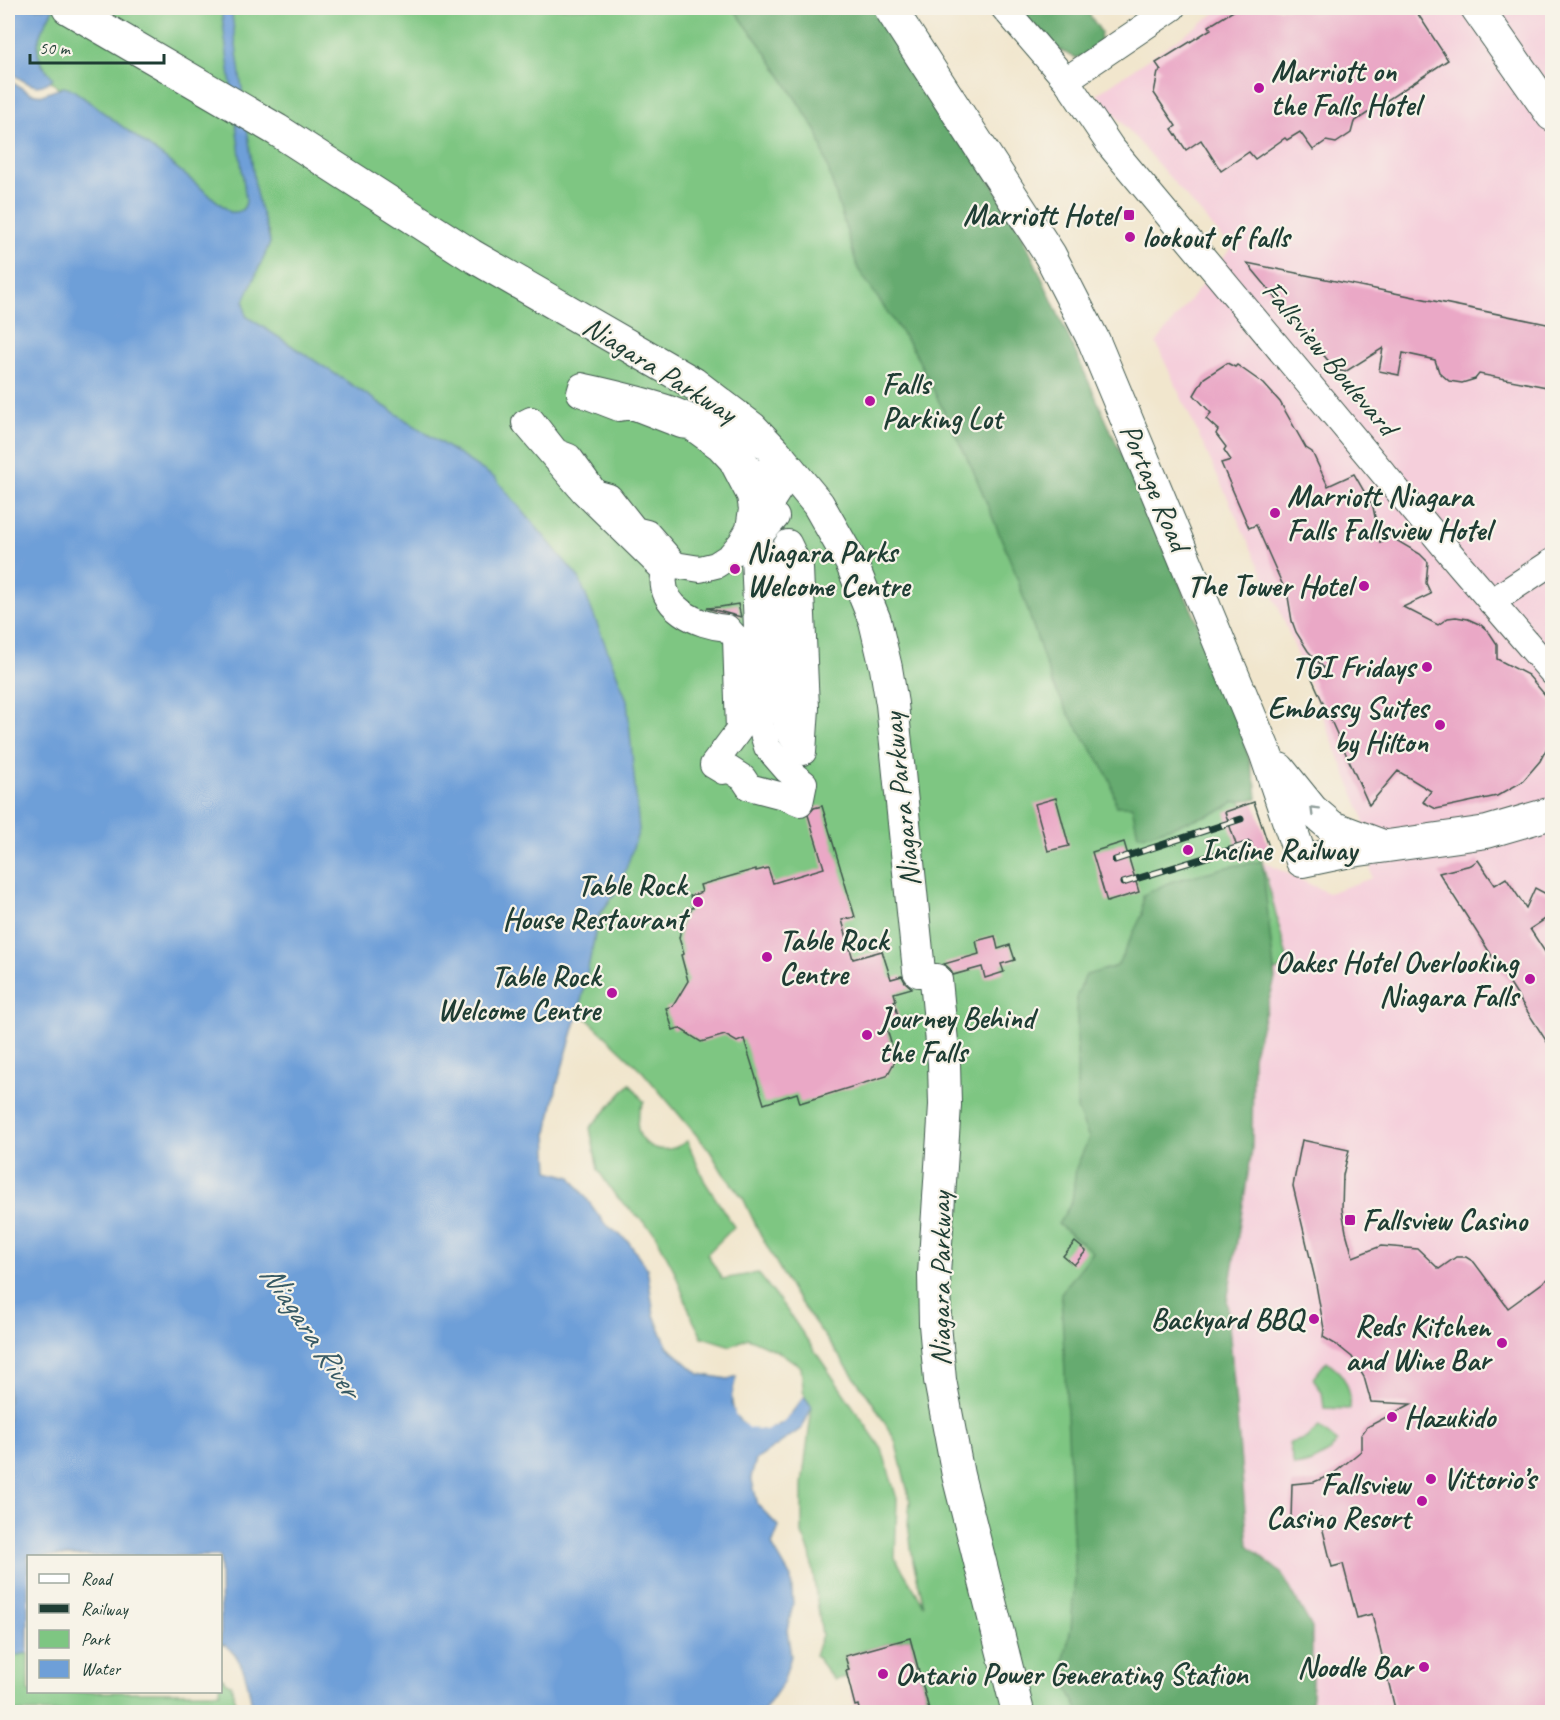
<svg xmlns="http://www.w3.org/2000/svg" width="1560" height="1720" font-family="Caveat,sans-serif">
<rect width="100%" height="100%" fill="#f7f3e8"/>
<filter id="ink" filterUnits="userSpaceOnUse"><feTurbulence type="fractalNoise" baseFrequency=".0167" numOctaves="2"/><feDisplacementMap in="SourceGraphic" scale="12" xChannelSelector="R" yChannelSelector="G"/><feConvolveMatrix kernelMatrix="1 2 1 2 8 2 1 2 1" color-interpolation-filters="sRGB"/></filter>
<filter id="wash" filterUnits="userSpaceOnUse"><feTurbulence type="fractalNoise" baseFrequency=".008" numOctaves="4" result="noise"/><feDisplacementMap in="SourceGraphic" scale="24" xChannelSelector="R" yChannelSelector="G"/><feGaussianBlur stdDeviation="1.35" result="paint"/><feColorMatrix in="noise" values="0 0 0 0 0 0 0 0 0 0 0 0 0 0 0 0 0 1.4 0 .05"/><feComposite in="paint" operator="in"/></filter>
<g filter="url(#wash)">
<rect width="100%" height="100%" fill="#f1e6cd"/>
<path fill="#f5cfdb" d="M1223 8H1552V1712H1220L1157 1379 1266 974 1289 965 1262 861 1328 893 1372 878 1362 814 1280 611 1156 343 1231 248 1097 94Z"/>
<g fill="#7ec682" stroke="#4e825b" stroke-width="1.5">
<path d="M54 8H865L1139 508 1262 861 1289 965 1266 975 1157 1379 1220 1712H944L942 1707 930 1710 910 1638 845 1656 849 1670 846 1671 847 1677 834 1680 815 1655 822 1635 810 1553 802 1534V1485L812 1407 804 1396 801 1367 781 1353 748 1338 731 1346 702 1337 692 1318 674 1270 654 1232 615 1195 598 1170 590 1128 630 1084 644 1102C623 1136 655 1164 687 1141L705 1182 734 1227 707 1254 722 1279 758 1273 786 1309 882 1449 897 1499 895 1558 924 1605 913 1561 908 1524 910 1501 895 1440 873 1403 792 1291 758 1230 743 1198 723 1173 710 1151 642 1071 579 1011 599 915 620 887 262 328 245 316 244 301 270 243 269 234 258 204 246 202C244 210 239 214 230 212L167 160 81 96 64 87 58 88 51 81V76C27 50 39 34 54 8Z"/>
<path d="M1327 1361C1344 1374 1352 1388 1350 1409L1324 1408 1322 1392 1313 1378Z"/>
<path d="M1319 1427 1337 1442C1327 1457 1311 1464 1294 1466L1289 1443 1305 1439Z"/>
<path d="M28 1653V1692H220L221 1677 231 1685 239 1712H8V1657Z"/>
</g>
<g fill="#66ab70" stroke="#427452" stroke-width="1.5">
<path d="M733 8H882L923 87 963 138 1017 223 1236 708 1256 786 1257 799 1234 802 1220 811 1150 834 1138 835 1132 806H1116L1111 782 1101 764 1070 716 1052 683 1015 572 973 470 914 351 858 269 817 132 767 54Z"/>
<path d="M1011 8H1085L1101 32 1098 52 1076 58 1029 36Z"/>
<path d="M1262 861 1275 979 1253 1056 1252 1150 1227 1302 1248 1545 1282 1574 1312 1628V1697L1309 1712H1079L1068 1689 1064 1659 1071 1628 1075 1576 1061 1293 1093 1252 1058 1224 1072 1202 1076 1168 1089 1138 1077 1109V995L1086 975 1117 966 1142 915 1143 895 1170 882 1231 866Z"/>
</g>
<g fill="#6e9fd8" stroke="#466e86" stroke-width="1.5">
<path d="M8 8H54C45 24 31 43 41 63 44 68 49 73 53 78 37 95 24 80 8 71Z"/>
<path d="M221 8H231L256 193C260 210 268 227 270 243L244 301 246 316 495 478 579 578 627 700 639 830 620 887 599 915 579 1011 557 1085 547 1133 549 1171 571 1177 604 1223 628 1241 647 1268 654 1315 667 1346 699 1374 728 1379 737 1376C736 1383 732 1392 732 1399 733 1426 762 1438 783 1422 791 1416 797 1404 804 1396L812 1407 802 1428 756 1460 751 1477 758 1505 779 1527 772 1545 791 1578 793 1605 787 1630 791 1656 783 1683 763 1712H253C249 1689 246 1660 225 1645H221L220 1556H28V1653L8 1657V80L30 93 42 95 64 87 73 90 167 160 230 212C238 213 245 211 246 201Z"/>
</g>
<path fill="#f1e6cd" d="M740 1374 735 1398 738 1413 750 1425 767 1427 782 1419 804 1393V1396L784 1421 767 1430 748 1428 735 1414 732 1397 737 1376Z"/>
<g id="blocks">
<g fill="#eaa8c6">
<path d="M1238 8H1414L1448 60 1354 122 1351 133 1336 143 1326 141 1313 150 1300 132 1287 140 1285 138 1255 159 1249 152 1221 171 1201 140 1186 150 1172 129 1176 126 1154 93 1158 72 1161 70 1156 63 1211 29 1209 26Z"/>
<path d="M1247 263 1552 325V388L1479 374 1475 379 1462 383 1449 381 1439 372 1435 360 1403 353 1399 375 1379 371 1383 348 1345 372 1336 370Z"/>
<path d="M1227 363 1235 367 1237 365 1264 384 1280 402 1306 448 1312 452 1328 486 1354 474 1373 507 1380 543 1391 537 1420 554 1428 562 1426 583 1431 594 1403 607 1438 625 1448 618 1456 617 1468 619 1481 625 1489 632 1497 644V659L1528 675 1552 703V738L1540 761 1522 782 1497 796 1436 809 1423 802 1431 791 1398 771 1369 805 1310 674 1324 668 1308 651 1296 632 1292 621 1288 597 1256 525 1249 528 1221 463 1231 460 1224 450 1226 447 1216 434 1218 430 1206 419 1211 413 1194 395 1204 378Z"/>
<path d="M738 604 741 617 707 608 720 607Z"/>
<path d="M1056 798 1069 846 1048 851 1035 804Z"/>
<path d="M1254 802 1270 850 1241 859 1225 812Z"/>
<path d="M822 806 855 917 842 920 853 959 882 951 891 979 902 976 905 982 912 988 894 993 896 1000 894 1001 899 1019 885 1023 896 1059 887 1076 800 1103 797 1093 764 1104 744 1039 737 1042 725 1035 701 1042 679 1028 673 1030 666 1008 673 1006 688 981 681 955 684 954 679 938 683 918 693 907 690 896 702 892 700 885 756 869V871L768 868 773 883 824 868 808 815 814 808Z"/>
<path d="M1124 842 1139 892 1107 902 1092 852Z"/>
<path d="M1478 860 1495 885 1506 878 1526 908 1535 888 1552 897V908L1547 918 1530 929 1545 952 1552 947V1050L1439 873 1471 865Z"/>
<path d="M995 936 998 949 1010 945 1015 960 1001 964 1004 972 985 978 982 967 953 975 950 969 944 964 979 954 976 941Z"/>
<path d="M1302 1140 1349 1150 1343 1175 1342 1209 1346 1232 1353 1257 1381 1246 1418 1249 1439 1269 1456 1257H1466L1474 1262 1508 1308 1552 1276V1713H1396L1372 1614 1357 1618 1343 1564 1332 1567 1320 1518 1291 1520 1292 1484 1314 1482 1333 1474 1361 1451V1435L1367 1427 1411 1404 1371 1402 1364 1377 1352 1357 1337 1345 1323 1337 1324 1329 1315 1279 1293 1186Z"/>
<path d="M1075 1242 1086 1251 1074 1265 1063 1256Z"/>
<path d="M910 1638 930 1713H860L858 1705 855 1706 846 1671 849 1670 845 1656Z"/>
</g>
</g>
</g>
<g filter="url(#ink)">
<use href="#blocks" fill-opacity="0" stroke="#3e564b" stroke-width="1.5"/>
<g fill="none" stroke-linecap="round" stroke-linejoin="round">
<defs>
<g id="minor">
<path d="M1004 8 1066 80 1111 147 1459 564 1552 672"/>
<path d="M1066 80 1172 8"/>
<path d="M582 386C630 398 703 410 737 450 745 459 750 471 755 482L776 461 785 480 771 502V516L776 517 762 533 754 555 761 727 767 747 787 770 804 783 800 803 783 796 749 787 743 778 729 769 723 771 713 765 739 730 736 638 727 628C699 626 655 607 665 571L584 492 525 423 531 420 556 452 569 457 595 493 609 497 635 530 647 533 675 565 700 569 716 565 730 556 741 543 749 529 752 509 750 496 732 461 719 447 690 426 681 425 632 406 619 408 580 393Z"/>
<path d="M788 543 800 568 806 708 803 752 788 731 785 716 779 561 781 554Z"/>
<path d="M1491 602 1552 562"/>
</g>
<g id="major">
<path d="M68 8 277 130 471 255 693 383 752 428 775 452 818 504 851 562 875 621 886 668 892 704 919 971"/>
<path d="M890 8 1050 255 1094 341 1265 752 1302 861 1345 852 1487 832 1552 813"/>
<path d="M1477 8 1552 115"/>
<path d="M1279 769 1312 810 1332 827 1380 845"/>
<path d="M936 980 944 1063 945 1105 934 1274 935 1324 940 1380 958 1475 1018 1712"/>
</g>
</defs>
<use href="#minor" stroke="#3e564b" stroke-width="28"/>
<use href="#major" stroke="#3e564b" stroke-width="34"/>
<use href="#minor" stroke="#fff" stroke-width="26"/>
<use href="#major" stroke="#fff" stroke-width="32"/>
<defs>
<g id="rail">
<path d="M933 8 935 11"/>
<path d="M1115 860 1241 819"/>
<path d="M1123 883 1249 844"/>
</g>
</defs>
<use href="#rail" stroke="#1f3d34" stroke-width="7"/>
<use href="#rail" stroke="#f7f3e8" stroke-width="4.5" stroke-dasharray="14" stroke-linecap="butt"/>
</g>
<defs><path id="oneway-chevron" d="M-2-3.5L2.5 0L-2 3.5" fill="none" stroke-width="1.6" stroke-linecap="round" stroke-linejoin="round" transform="scale(1.5)"/></defs>
<use stroke="#8f9e9a" href="#oneway-chevron" transform="translate(1314 810) rotate(-135)"/>
</g>
<g fill="#b5179e" stroke="#f7f3e8" stroke-width="2">
<circle cx="1259" cy="88" r="6"/>
<rect x="1123" y="209" width="12" height="12" rx="3"/>
<circle cx="1130" cy="237" r="6"/>
<circle cx="870" cy="401" r="6"/>
<circle cx="1275" cy="513" r="6"/>
<circle cx="735" cy="569" r="6"/>
<circle cx="1364" cy="586" r="6"/>
<circle cx="1427" cy="667" r="6"/>
<circle cx="1440" cy="725" r="6"/>
<circle cx="1188" cy="850" r="6"/>
<circle cx="698" cy="902" r="6"/>
<circle cx="767" cy="957" r="6"/>
<circle cx="1530" cy="979" r="6"/>
<circle cx="612" cy="993" r="6"/>
<circle cx="867" cy="1035" r="6"/>
<rect x="1344" y="1214" width="12" height="12" rx="3"/>
<circle cx="1314" cy="1319" r="6"/>
<circle cx="1502" cy="1343" r="6"/>
<circle cx="1392" cy="1417" r="6"/>
<circle cx="1431" cy="1479" r="6"/>
<circle cx="1422" cy="1501" r="6"/>
<circle cx="1424" cy="1667" r="6"/>
<circle cx="883" cy="1674" r="6"/>
</g>
<g text-anchor="middle" stroke-width="4.5" stroke-linejoin="round" paint-order="stroke">
<g font-size="30" font-weight="bold" fill="#1f3d34" stroke="#f7f3e8" text-anchor="start">
<text x="1271" y="81">Marriott on<tspan x="1271" dy="34">the Falls Hotel</tspan></text>
<text x="1117" y="225" text-anchor="end">Marriott Hotel</text>
<text x="1142" y="247">lookout of falls</text>
<text x="882" y="394">Falls<tspan x="882" dy="34">Parking Lot</tspan></text>
<text x="1287" y="506">Marriott Niagara<tspan x="1287" dy="34">Falls Fallsview Hotel</tspan></text>
<text x="747" y="562">Niagara Parks<tspan x="747" dy="34">Welcome Centre</tspan></text>
<text x="1352" y="596" text-anchor="end">The Tower Hotel</text>
<text x="1415" y="677" text-anchor="end">TGI Fridays</text>
<text x="1428" y="718" text-anchor="end">Embassy Suites<tspan x="1428" dy="34">by Hilton</tspan></text>
<text x="1200" y="860">Incline Railway</text>
<text x="686" y="895" text-anchor="end">Table Rock<tspan x="686" dy="34">House Restaurant</tspan></text>
<text x="779" y="950">Table Rock<tspan x="779" dy="34">Centre</tspan></text>
<text x="1518" y="972" text-anchor="end">Oakes Hotel Overlooking<tspan x="1518" dy="34">Niagara Falls</tspan></text>
<text x="600" y="986" text-anchor="end">Table Rock<tspan x="600" dy="34">Welcome Centre</tspan></text>
<text x="879" y="1028">Journey Behind<tspan x="879" dy="34">the Falls</tspan></text>
<text x="1362" y="1230">Fallsview Casino</text>
<text x="1302" y="1329" text-anchor="end">Backyard BBQ</text>
<text x="1490" y="1336" text-anchor="end">Reds Kitchen<tspan x="1490" dy="34">and Wine Bar</tspan></text>
<text x="1404" y="1427">Hazukido</text>
<text x="1443" y="1489">Vittorio’s</text>
<text x="1410" y="1494" text-anchor="end">Fallsview<tspan x="1410" dy="34">Casino Resort</tspan></text>
<text x="1412" y="1677" text-anchor="end">Noodle Bar</text>
<text x="895" y="1684">Ontario Power Generating Station</text>
</g>
<g font-size="30" fill="#1f3d34" stroke="#f7f3e8">
<text transform="translate(1330 358) rotate(50)" y="10">Fallsview Boulevard</text>
<text transform="translate(660 369) rotate(32)" y="10">Niagara Parkway</text>
<text transform="translate(1155 487) rotate(67)" y="10">Portage Road</text>
<text transform="translate(901 800) rotate(-96)" y="10">Niagara Parkway</text>
<text transform="translate(940 1279) rotate(-90)" y="10">Niagara Parkway</text>
</g>
<g font-size="32" font-style="italic" fill="#375a65" stroke="#f7f3e8">
<text transform="translate(311 1330) rotate(56)" y="11">Niagara River</text>
</g>
</g>
<rect width="1560" height="1720" fill="none" stroke="#f7f3e8" stroke-width="30"/>
<rect x="27" y="1555" width="195" height="138" fill="#f7f3e8" stroke="#a1aaa0" stroke-width="1.5"/>
<rect x="39" y="1574" width="30" height="9" fill="#ffffff" stroke="#a1aaa0" stroke-width="1.5"/>
<text x="81" y="1585" font-size="18" fill="#1f3d34">Road</text>
<rect x="39" y="1604" width="30" height="9" fill="#1f3d34" stroke="#a1aaa0" stroke-width="1.5"/>
<text x="81" y="1615" font-size="18" fill="#1f3d34">Railway</text>
<rect x="39" y="1630" width="30" height="18" fill="#7ec682" stroke="#a1aaa0" stroke-width="1.5"/>
<text x="81" y="1645" font-size="18" fill="#1f3d34">Park</text>
<rect x="39" y="1660" width="30" height="18" fill="#6e9fd8" stroke="#a1aaa0" stroke-width="1.5"/>
<text x="81" y="1675" font-size="18" fill="#1f3d34">Water</text>
<path d="M30 54v9h134v-9" fill="none" stroke="#1f3d34" stroke-width="3"/>
<text x="39" y="54" font-size="18" fill="#1f3d34" stroke="#f7f3e8" stroke-width="4.5" paint-order="stroke">50 m</text>
</svg>
